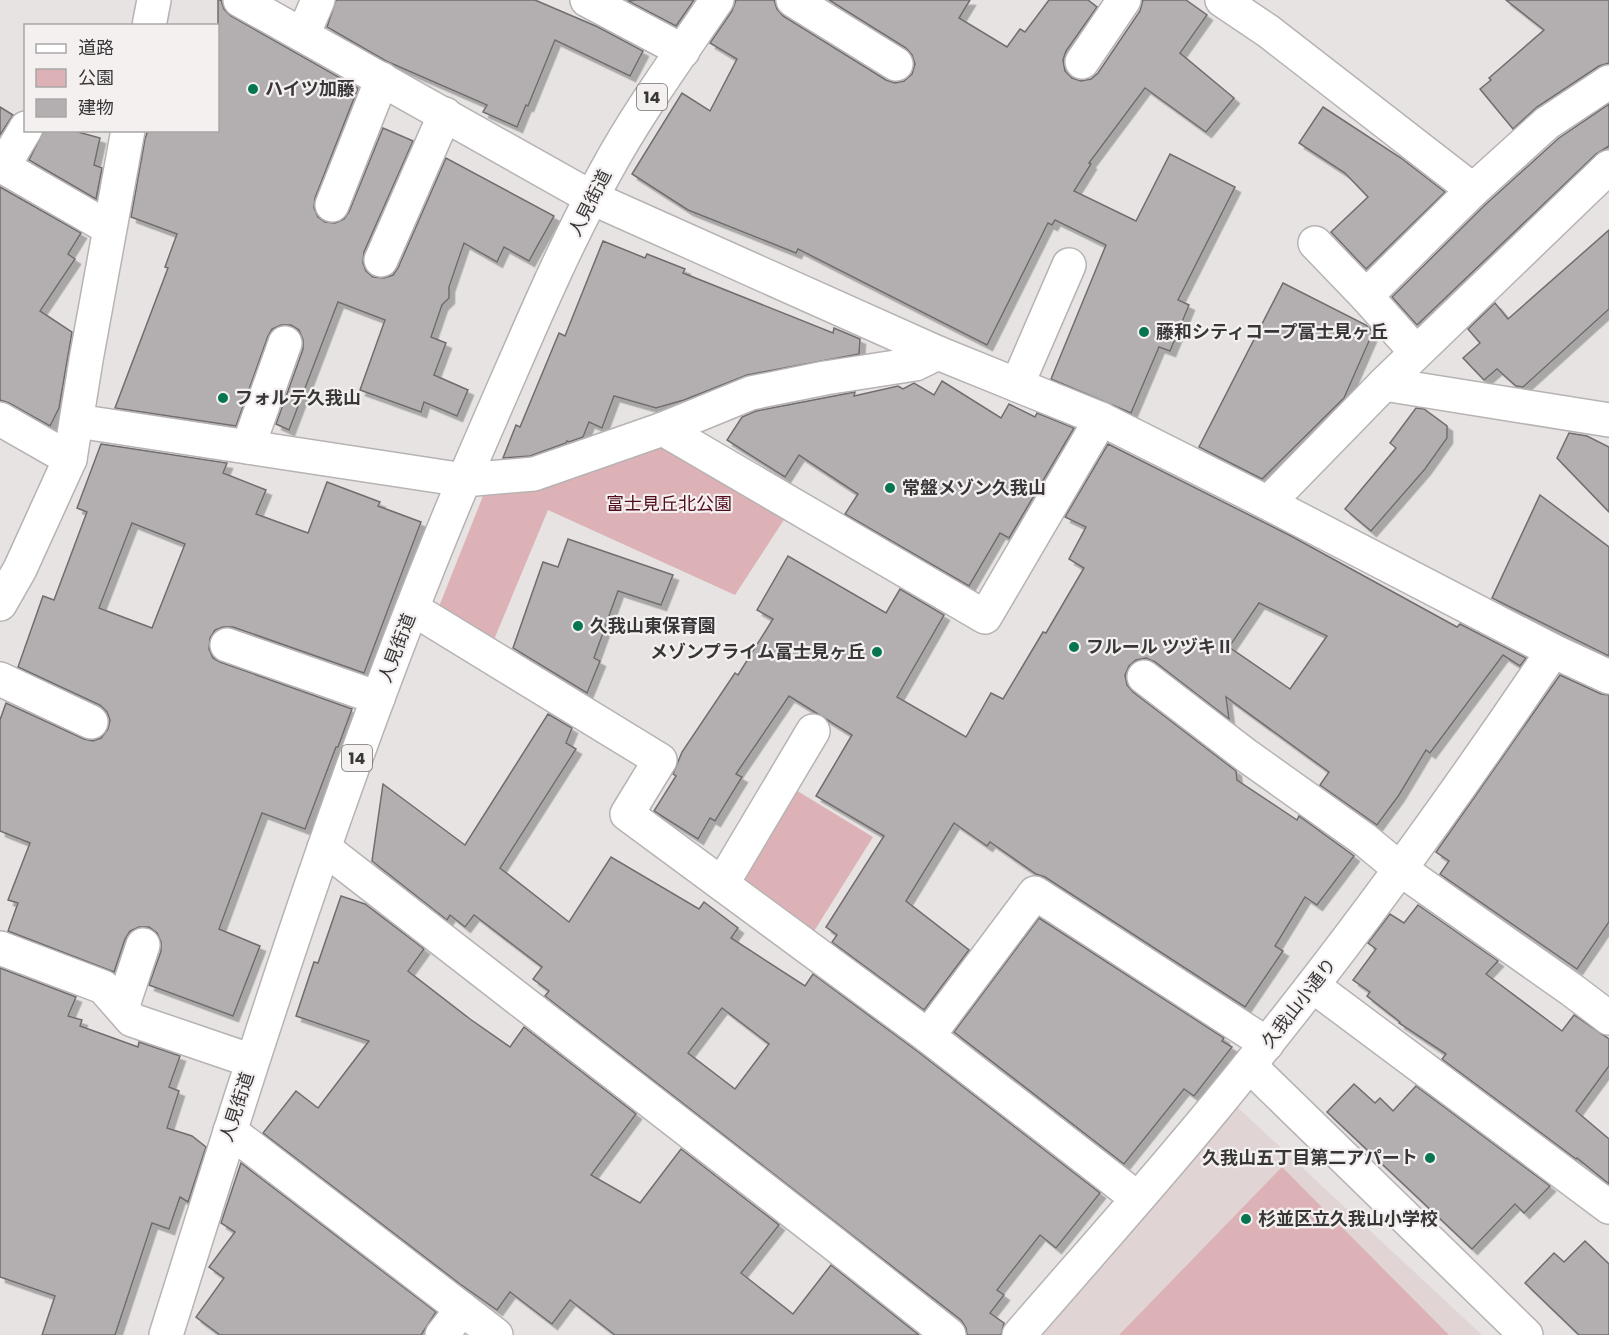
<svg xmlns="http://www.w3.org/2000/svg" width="1609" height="1335" font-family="Poppins,'Noto Sans JP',sans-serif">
<defs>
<filter id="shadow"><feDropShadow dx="5.5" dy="5.5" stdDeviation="0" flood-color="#0004"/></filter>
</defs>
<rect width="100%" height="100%" fill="#e7e3e3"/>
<path fill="#e1d4d5" d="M1234 1104 1482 1335H1033Z"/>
<g fill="#ddb2b6">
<path d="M667 438 791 509 735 595 548 510 493 642 438 609 483 496 552 486Z"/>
<path d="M791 787 873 837 811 936 746 891 742 866Z"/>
<path d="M1282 1167 1449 1335H1119Z"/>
</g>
<g fill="#b3afb0" stroke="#716d6e" stroke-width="1.5" fill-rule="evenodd" filter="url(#shadow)">
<path d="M218 0H221L224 9 231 16 358 88 315 198 314 208 318 217 325 222 335 223 344 219 349 212 383 128 413 141 364 252 363 263 366 271 373 277 384 278 393 275 398 268 446 158 554 216 529 261 504 247 497 262 464 243 449 287V298L442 305 431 337 446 343 434 375 468 390 457 416 424 402 421 412 360 390 385 320 338 302 289 430 276 424 303 349V340L299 330 291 325H281L272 329 268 336 236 426 115 408 168 268 165 267 177 234 131 217 145 139 148 130H218Z"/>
<path d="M336 0H535L598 27 643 51 630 76 555 40 528 106 526 105 517 127 483 112 487 105 386 61 327 27Z"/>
<path d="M637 0H694L676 26 628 1Z"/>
<path d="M736 0H774L777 9 783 16 886 80 895 83 904 81 912 74 915 64 912 55 906 48 829 0H970L959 18 1007 47 1020 29 1025 32 1049 0H1088L1097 7 1066 51 1063 60 1065 71 1072 78 1081 81 1091 79 1098 73 1140 11 1143 0H1186L1207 15 1180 53 1234 98 1206 132 1145 88 1089 163 1091 164 1074 191 1136 221 1170 154 1235 187 1178 300 1189 305 1170 351 1159 347 1131 413 1051 379 1106 245 1055 220 1052 225 1048 223 987 345 798 249 796 253 688 210 632 174 682 93 710 111 737 59 710 43 732 11Z"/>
<path d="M1506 0H1609V63L1599 66 1537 107 1513 129 1480 89 1491 80 1489 78 1544 30Z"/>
<path d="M1609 104V146L1596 154 1417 325 1392 297 1486 204 1559 138Z"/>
<path d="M0 107 13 115 0 135Z"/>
<path d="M1323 107 1401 158 1445 192 1366 269 1331 232 1368 197 1345 173 1299 143Z"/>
<path d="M44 130H71L100 138 94 165 102 168 96 199 29 160Z"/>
<path d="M0 187 81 233 68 254 75 259 40 311 72 332 59 408 50 426 9 403 0 400Z"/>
<path d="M1609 230V309L1523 387 1516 386 1497 369 1484 380 1463 358 1480 343 1468 329 1495 303 1508 319Z"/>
<path d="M603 241 645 258 647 254 685 269 683 273 833 333 834 328 860 339 859 354 747 375 684 400 656 408 614 396 602 428 589 422 583 437 569 442 567 441 566 443 530 456 503 458 516 425 520 427 559 333 565 336Z"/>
<path d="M1283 283 1366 325 1373 332 1344 398 1262 479 1199 447Z"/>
<path d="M942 381 1001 418 1009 404 1035 417 1037 413 1074 428 1009 538 1000 533 969 586 845 514 858 494 799 455 785 477 727 440 742 417 756 411 855 392 854 396 898 386 903 389 914 383 934 395Z"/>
<path d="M1416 408 1424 409 1447 426V438L1425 469 1371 531 1345 509 1396 448 1390 443Z"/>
<path d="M1569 433 1587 436 1609 447V512L1557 458Z"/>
<path d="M101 444 227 463 223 473 266 490 256 514 308 533 327 482 380 502 378 506 421 522 364 673 233 627H223L215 630 210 638 209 649 213 658 220 662 352 709 338 747H336L305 829 262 813 219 929 260 946 233 1016 149 985 161 951V942L157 933 149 927H139L130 931 125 939 114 972 8 931 18 903 8 900 30 843 0 831V720L6 703 84 739 93 741 101 738 108 729 110 720 107 712 100 705 18 667 43 596 54 600 87 512 77 508ZM132 523 185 544 152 628 99 608Z"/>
<path d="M1108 444 1291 536 1457 627 1460 624 1526 658 1520 666 1503 655 1430 753 1426 750 1399 795 1377 825 1320 785 1329 772 1226 697 1229 719 1155 662 1146 658 1136 660 1129 666 1125 675 1127 685 1133 692 1236 771 1237 780 1297 820 1299 816 1354 856 1317 905 1305 897 1275 946 1283 951 1245 1007 1045 877 1036 874 990 842 987 846 954 823 906 901 969 950 924 1010 832 942 837 935 826 927 884 836 816 796 852 735 789 696 736 774 742 777 715 821 710 818 698 839 654 811 676 776 673 774 682 752 735 673 738 675 773 619 757 610 788 556 886 613 900 589 944 615 897 697 966 737 991 693 1003 699 1043 632 1046 633 1084 568 1069 559 1086 527 1065 517ZM1259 603 1327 636 1290 689 1229 647Z"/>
<path d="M1540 495 1609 547V656L1492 598Z"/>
<path d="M568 539 673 575 661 605 618 591 594 658 600 661 587 693 513 648 543 562 558 567Z"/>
<path d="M1560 675 1601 694 1609 695V922L1577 969 1440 874 1449 861 1436 852Z"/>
<path d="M548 714 572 728 566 743 576 749 500 868 569 922 611 857 699 909 704 902 738 928 731 938 805 986 813 974 917 1051 1100 1193 1056 1248 1040 1235 997 1290 1004 1295 990 1313 1004 1323 1001 1335H967L966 1328 961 1320 545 996 549 991 533 979 542 967 474 915 465 927 450 915 447 920 372 861 383 784 465 845ZM722 1008 769 1044 735 1089 688 1053Z"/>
<path d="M341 896 365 904 424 949 408 971 470 1019 510 1047 524 1027 636 1114 591 1175 640 1203 681 1149 779 1225 741 1273 793 1314 831 1265 919 1335H615L570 1300 552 1324 510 1292 497 1310 460 1284 263 1133 296 1091 318 1108 369 1041 296 1016 314 962 318 963Z"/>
<path d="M1418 905 1498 961 1486 974 1562 1031 1574 1015 1609 1039V1066L1576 1111 1609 1139V1184L1577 1158 1576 1159 1442 1059 1446 1054 1399 1023 1400 1022 1367 996 1370 992 1353 980 1376 949 1368 943 1390 914 1404 923Z"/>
<path d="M1039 918 1224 1038 1222 1041 1232 1047 1194 1096 1184 1089 1124 1164 954 1032Z"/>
<path d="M0 968 76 997 68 1016 82 1020 80 1026 138 1047 139 1042 180 1056 169 1087 179 1091 167 1128 192 1136 206 1147 188 1202 180 1197 169 1229 152 1223 115 1335H42L55 1296 0 1277Z"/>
<path d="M1354 1084 1375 1103 1380 1098 1393 1111 1416 1086 1550 1186 1524 1213 1515 1204 1472 1249 1327 1112Z"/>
<path d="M241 1163 436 1312 421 1335H220L196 1317 224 1278 209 1267 235 1232 221 1223Z"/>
<path d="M1585 1241 1609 1264V1335H1579L1525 1283 1554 1253 1564 1262Z"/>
</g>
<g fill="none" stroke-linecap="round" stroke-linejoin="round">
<defs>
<g id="minor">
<path d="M240 0 592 198 938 353 1101 419 1268 503 1553 651 1609 677"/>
<path d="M587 0 683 51"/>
<path d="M793 0 896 64"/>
<path d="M1222 0 1268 31 1473 190"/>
<path d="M149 26 154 0"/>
<path d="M303 35 318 0"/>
<path d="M1082 62 1124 0"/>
<path d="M0 165 109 228"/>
<path d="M3 167 26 128"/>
<path d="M332 205 382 79"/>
<path d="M1315 243 1366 296"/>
<path d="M381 260 445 114"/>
<path d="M1416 352 1366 296 1473 190 1547 123 1609 82"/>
<path d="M1384 384 1609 420"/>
<path d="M1017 385 1069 265"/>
<path d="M0 419 70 459"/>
<path d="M77 421 464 480 534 474 663 429 751 393 825 378 915 364 938 353"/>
<path d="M663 429 985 617 1101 419"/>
<path d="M248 447 285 343"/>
<path d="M1268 503 1384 384 1609 167"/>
<path d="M0 604 20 569 70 459 86 360 128 130"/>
<path d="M413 609 660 760 627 814 928 1036 1137 1198"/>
<path d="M227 645 378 698"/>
<path d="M1144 677 1247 756 1365 840 1400 869 1572 990 1609 1018"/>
<path d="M0 679 91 722"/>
<path d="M324 848 833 1243 949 1335"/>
<path d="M722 884 813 731"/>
<path d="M0 948 103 987 132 1020 252 1061"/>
<path d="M1313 986 1609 1207"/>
<path d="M122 1008 143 945"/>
<path d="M928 1036 1035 893 1267 1044"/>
<path d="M1250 1066 1526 1335"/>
<path d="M230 1131 496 1335"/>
<path d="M442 1335 462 1309"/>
<path d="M1019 1335C1097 1245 1177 1156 1251 1063 1358 931 1458 792 1553 651"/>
</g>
<path id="major" d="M166 1335C263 1025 361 713 492 415 528 333 562 250 606 171 638 112 679 56 717 0"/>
</defs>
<use href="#minor" stroke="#b7b3b3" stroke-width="36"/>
<use href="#major" stroke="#b7b3b3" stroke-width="36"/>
<use href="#minor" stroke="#fff" stroke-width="33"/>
<use href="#major" stroke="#fff" stroke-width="33"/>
</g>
<g fill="#077650" stroke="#f4f0f0" stroke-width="2">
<circle cx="253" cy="89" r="6"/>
<circle cx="1144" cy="332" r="6"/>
<circle cx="223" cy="398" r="6"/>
<circle cx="890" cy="488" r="6"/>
<circle cx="578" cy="626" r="6"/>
<circle cx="1074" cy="647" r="6"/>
<circle cx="877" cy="652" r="6"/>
<circle cx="1430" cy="1158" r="6"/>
<circle cx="1246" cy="1219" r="6"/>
</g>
<g text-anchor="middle" stroke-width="4.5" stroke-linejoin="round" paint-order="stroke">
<g fill="#f4f0f0" stroke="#706e6e" stroke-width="1.5">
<rect x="637" y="84" width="30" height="26" rx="4.5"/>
<rect x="342" y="745" width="30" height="26" rx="4.5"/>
</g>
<g font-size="16" font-weight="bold" fill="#383637">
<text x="652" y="103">14</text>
<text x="357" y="764">14</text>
</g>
<g font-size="18" font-weight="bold" fill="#383637" stroke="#f4f0f0" text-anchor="start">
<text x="265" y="95">ハイツ加藤</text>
<text x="1156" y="338">藤和シティコープ富士見ヶ丘</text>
<text x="235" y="404">フォルテ久我山</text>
<text x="902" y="494">常盤メゾン久我山</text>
<text x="590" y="632">久我山東保育園</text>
<text x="1086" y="653">フルール ツヅキⅡ</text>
<text x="865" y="658" text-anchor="end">メゾンプライム富士見ヶ丘</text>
<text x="1418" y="1164" text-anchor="end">久我山五丁目第二アパート</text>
<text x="1258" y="1225">杉並区立久我山小学校</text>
</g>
<g font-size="18" fill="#383637" stroke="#f4f0f0">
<text transform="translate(590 203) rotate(-63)" y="6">人見街道</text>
<text transform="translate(397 648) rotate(-69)" y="6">人見街道</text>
<text transform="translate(1299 1003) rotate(-52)" y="6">久我山小通り</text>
<text transform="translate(237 1107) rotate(-72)" y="6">人見街道</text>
</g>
<g font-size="18" fill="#510d1e" stroke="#f4f0f0">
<text x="669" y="510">富士見丘北公園</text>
</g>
</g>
<rect x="24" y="24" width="195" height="108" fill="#f4f0f0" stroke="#a9a6a6" stroke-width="1.5"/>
<rect x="36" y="44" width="30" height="9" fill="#ffffff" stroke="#a9a6a6" stroke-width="1.5"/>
<text x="78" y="54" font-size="18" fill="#383637">道路</text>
<rect x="36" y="69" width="30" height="18" fill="#ddb2b6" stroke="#a9a6a6" stroke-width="1.5"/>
<text x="78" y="84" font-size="18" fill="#383637">公園</text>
<rect x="36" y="99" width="30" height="18" fill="#b3afb0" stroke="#a9a6a6" stroke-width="1.5"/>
<text x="78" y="114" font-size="18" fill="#383637">建物</text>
</svg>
